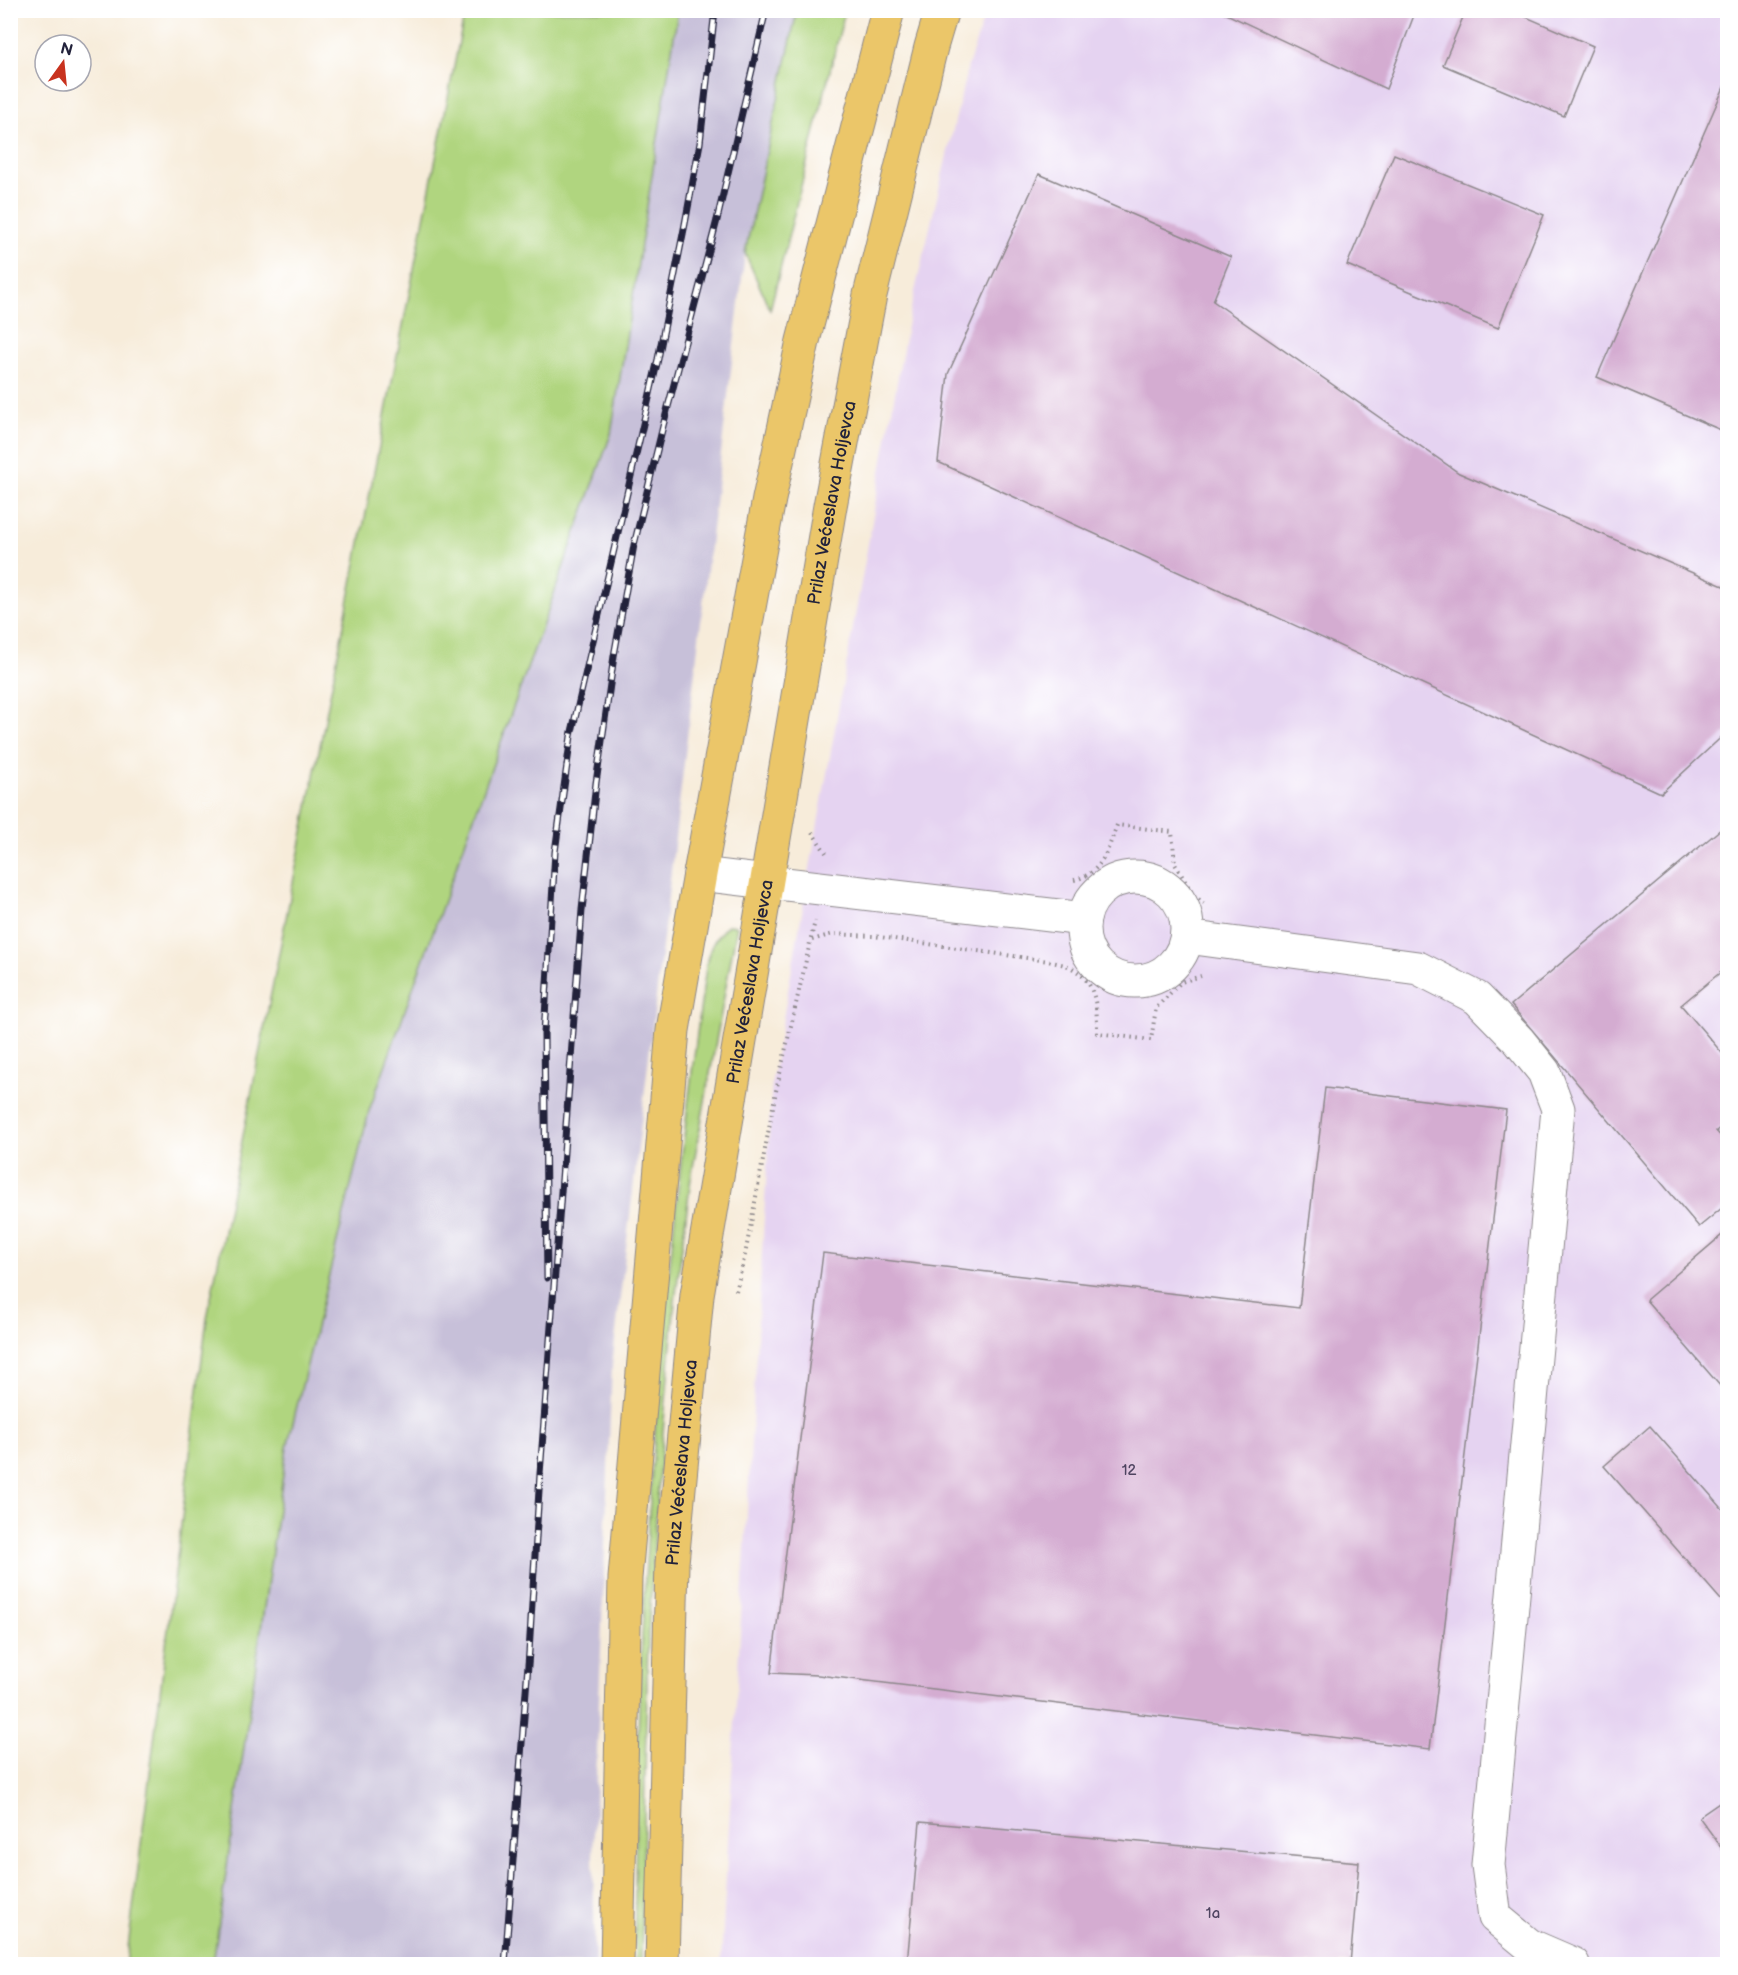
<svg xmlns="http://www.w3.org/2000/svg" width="1738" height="1975" font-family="'Balsamiq Sans',sans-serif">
<rect width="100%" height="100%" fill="#fff"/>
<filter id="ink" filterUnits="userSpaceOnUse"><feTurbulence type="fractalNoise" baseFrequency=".0167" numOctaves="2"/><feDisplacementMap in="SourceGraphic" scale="12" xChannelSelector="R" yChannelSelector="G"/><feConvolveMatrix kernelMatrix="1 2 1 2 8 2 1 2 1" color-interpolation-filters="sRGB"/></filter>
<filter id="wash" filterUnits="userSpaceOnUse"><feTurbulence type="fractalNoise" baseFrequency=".008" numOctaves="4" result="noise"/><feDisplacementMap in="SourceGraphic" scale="24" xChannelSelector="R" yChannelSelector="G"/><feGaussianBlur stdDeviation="1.35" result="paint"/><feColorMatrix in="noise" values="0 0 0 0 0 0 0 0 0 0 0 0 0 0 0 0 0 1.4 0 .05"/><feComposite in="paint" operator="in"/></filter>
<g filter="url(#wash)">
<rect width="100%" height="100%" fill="#f7ecda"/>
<path fill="#e5d3f1" d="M986 11H1727V1964H721L772 1080 908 321 968 66Z"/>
<path fill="#c7c0d9" d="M678 11H797L745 253 612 1365 593 1857 595 1964H213L287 1447 369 1111 611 434Z"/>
<g fill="#b0d57f" stroke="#697c5d" stroke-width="1.5">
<path d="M465 11H678L611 434 369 1111 287 1447 213 1964H126L207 1318Z"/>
<path d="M797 11H845L770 310 745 253Z"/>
<path d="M728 925 737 926 691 1178 675 1301 659 1475 648 1636 641 1964H635C633 1628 660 1293 707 960 711 945 716 936 728 925Z"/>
</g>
<g id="blocks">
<g fill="#d4acd1">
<path d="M1223 10H1416L1386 89 1222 12Z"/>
<path d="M1466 10H1510L1593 46 1564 116 1443 65Z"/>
<path d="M1728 78V433L1597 377Z"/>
<path d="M1394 154 1544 215 1498 328 1347 265Z"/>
<path d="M1039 174 1231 257 1213 301 1459 473 1728 588V731L1661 793 938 462 948 374Z"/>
<path d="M1728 823V966L1681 1005 1728 1060V1121L1716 1131 1728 1144V1203L1699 1227 1511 1005Z"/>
<path d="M1325 1088 1506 1110 1430 1749 818 1675 771 1673 823 1253 1299 1308Z"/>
<path d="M1728 1230V1395L1646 1300Z"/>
<path d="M1650 1426 1728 1515V1608L1604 1466Z"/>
<path d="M1728 1797V1856L1699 1817Z"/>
<path d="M920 1822 1359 1862 1350 1964H907Z"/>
</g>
</g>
</g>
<g filter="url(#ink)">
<use href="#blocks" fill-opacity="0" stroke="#8c878a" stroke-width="1.5"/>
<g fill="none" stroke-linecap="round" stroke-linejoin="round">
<defs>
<g id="minor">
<path d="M700 874 1084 919"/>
<circle cx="1135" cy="929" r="52"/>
<path d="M1187 937 1418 968 1477 998 1519 1041 1544 1072 1558 1109 1488 1865 1495 1917 1529 1945 1573 1964"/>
</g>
<g id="trunk">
<path d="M617 1964 625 1578 673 1030 700 874 769 499 803 341 888 10"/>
<path id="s1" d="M662 1964 672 1563 697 1295 830 506 870 295 931 47 942 10"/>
</g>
</defs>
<use href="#minor" stroke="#8c878a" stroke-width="35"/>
<use href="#trunk" stroke="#8c878a" stroke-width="35"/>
<g stroke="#8c878a" stroke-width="4" stroke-dasharray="1.5 4.5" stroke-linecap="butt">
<path d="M812 832 826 853"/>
<path d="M1074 880C1102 874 1108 849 1117 825L1172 832 1175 864 1194 896 1204 903"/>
<path d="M812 940 833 934 873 936 1048 961C1055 963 1064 964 1070 967 1097 981 1097 1007 1097 1033L1151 1040 1156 1008 1181 982 1201 976"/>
<path d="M736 1291 745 1255 776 1091 815 921"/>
</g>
<use href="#minor" stroke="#fff" stroke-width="33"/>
<use href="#trunk" stroke="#ebc669" stroke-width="33"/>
<defs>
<g id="rail">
<path d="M547 1278 544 1033 555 852 571 736 658 359 685 224 700 143 715 10"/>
<path d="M505 1964 529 1652 540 1474 582 910 596 783 614 656 634 545 663 426 717 220 766 10"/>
</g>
</defs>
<use href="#rail" stroke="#22223b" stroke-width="7"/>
<use href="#rail" stroke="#fff" stroke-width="4.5" stroke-dasharray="14" stroke-linecap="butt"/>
</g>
</g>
<g text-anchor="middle" stroke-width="6" stroke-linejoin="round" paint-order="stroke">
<g font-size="15" fill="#4e4460">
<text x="1129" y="1475">12</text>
<text x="1213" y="1918">1a</text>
</g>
<g font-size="18" fill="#22223b" stroke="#fff">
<text dy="6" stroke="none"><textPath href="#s1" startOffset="1474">Prilaz Većeslava Holjevca</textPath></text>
<text dy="6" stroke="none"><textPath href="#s1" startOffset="988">Prilaz Većeslava Holjevca</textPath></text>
<text dy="6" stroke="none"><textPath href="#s1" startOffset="502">Prilaz Većeslava Holjevca</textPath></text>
</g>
</g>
<rect width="1738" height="1975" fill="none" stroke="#fff" stroke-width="36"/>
<g transform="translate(63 63) rotate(15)"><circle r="28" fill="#ffffff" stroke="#a7a7b1" stroke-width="1.5"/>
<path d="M0-4.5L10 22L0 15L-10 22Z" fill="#c8321e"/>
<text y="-9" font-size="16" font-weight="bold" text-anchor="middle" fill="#22223b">N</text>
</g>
</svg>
